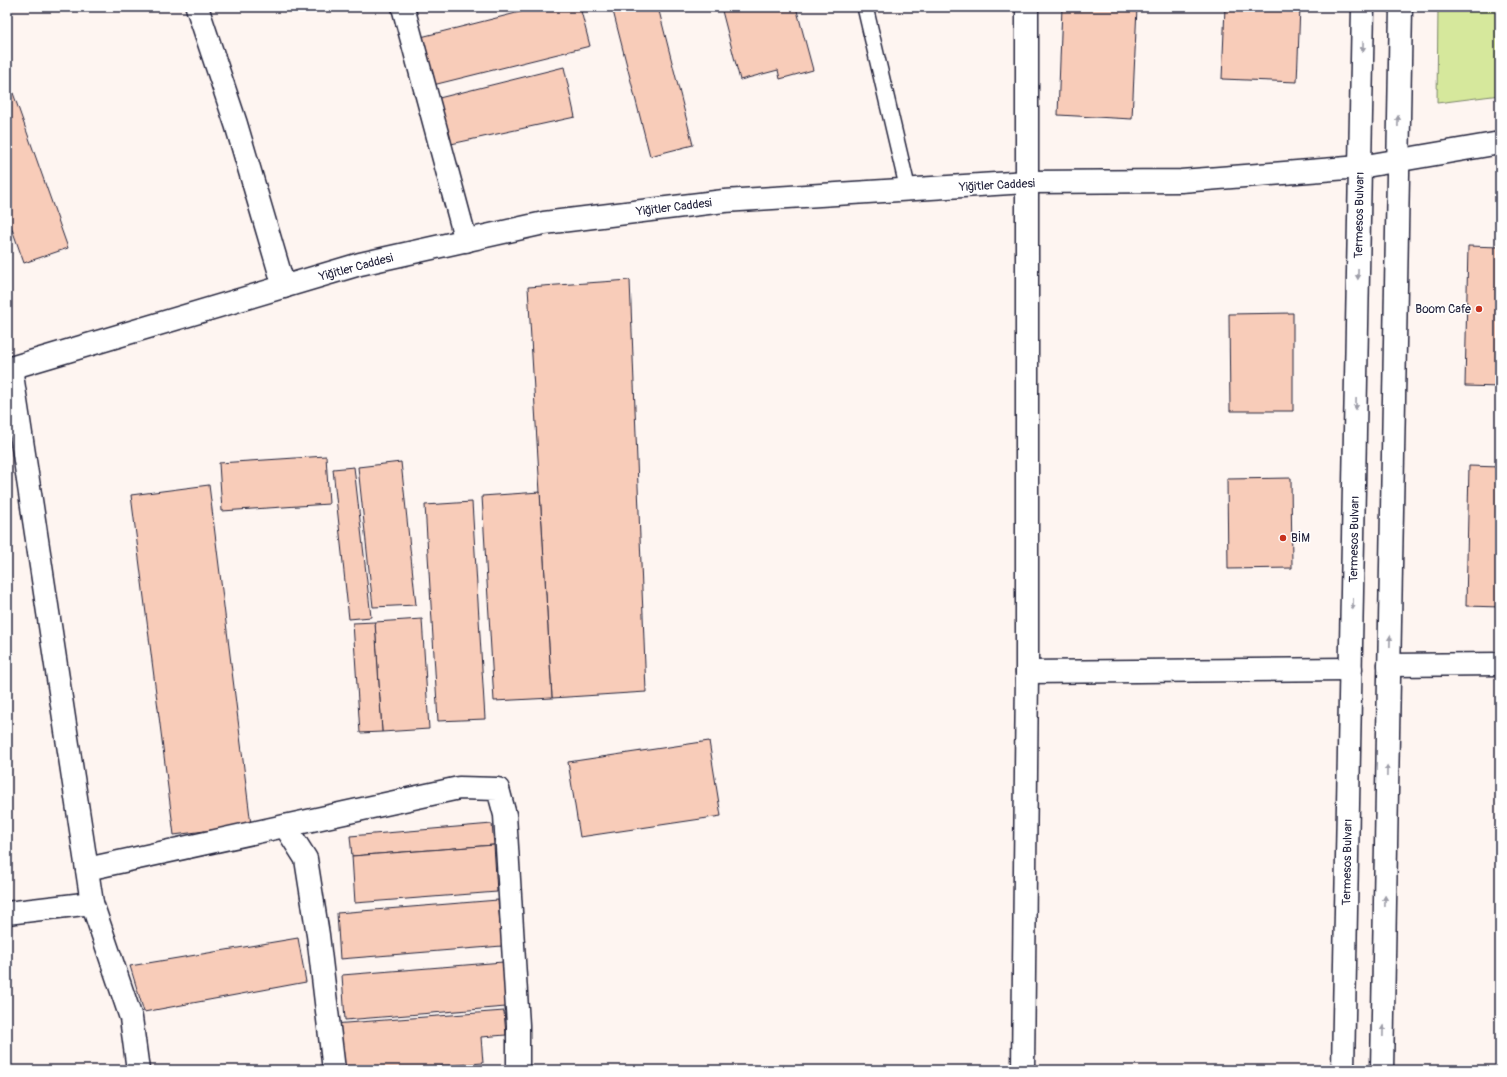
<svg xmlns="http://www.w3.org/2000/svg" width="1507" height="1077" font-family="Pangolin,sans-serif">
<rect width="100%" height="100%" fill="#fef5f1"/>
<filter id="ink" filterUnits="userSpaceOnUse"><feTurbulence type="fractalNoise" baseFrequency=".025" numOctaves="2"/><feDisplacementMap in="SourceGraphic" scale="8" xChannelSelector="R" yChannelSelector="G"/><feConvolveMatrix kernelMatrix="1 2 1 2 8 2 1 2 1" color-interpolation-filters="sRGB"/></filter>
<g filter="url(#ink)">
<path fill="#d6e89c" stroke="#7c856c" d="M1438 7H1500V95L1437 103Z"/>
<g fill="#f8ccb9" stroke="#22223b">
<path d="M540 7H580L590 46 429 86 417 38Z"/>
<path d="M612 7H658L693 145 650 156Z"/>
<path d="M721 7H796L813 70 780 79 778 70 740 80Z"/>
<path d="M1062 7H1137L1132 119 1058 115Z"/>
<path d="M1225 7H1300L1297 82 1222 79Z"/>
<path d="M564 67 575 117 451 144 439 98Z"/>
<path d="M7 76 68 248 24 263 7 215Z"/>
<path d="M1468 246 1500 247V387L1465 386Z"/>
<path d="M630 280 646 692 552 698 528 287Z"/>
<path d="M1293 313V411H1230L1229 314Z"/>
<path d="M326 456 329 504 222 511 219 463Z"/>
<path d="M401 462 416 605 373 607 358 467Z"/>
<path d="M1469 466 1500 467V607L1466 606Z"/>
<path d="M354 467 371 617 349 619 333 469Z"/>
<path d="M1291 478 1292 568 1228 569 1227 479Z"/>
<path d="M209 485 251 825 174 835 131 495Z"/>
<path d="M540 492 552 698 494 701 482 496Z"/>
<path d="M472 502 485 719 438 721 425 505Z"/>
<path d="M422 619 429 729 382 732 375 622Z"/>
<path d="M375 622 382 732 360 733 353 623Z"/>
<path d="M709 741 721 816 580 837 568 762Z"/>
<path d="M492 824 494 845 352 856 350 836Z"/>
<path d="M494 845 497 892 355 903 352 856Z"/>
<path d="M498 900 502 946 340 959 337 913Z"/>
<path d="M298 938 306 982 144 1012 130 966Z"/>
<path d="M503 962 506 1007 345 1020 342 975Z"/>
<path d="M504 1011 506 1035 481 1037 483 1063 393 1070H337L333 1024Z"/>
</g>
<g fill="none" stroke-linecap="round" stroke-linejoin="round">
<defs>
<path id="lane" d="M865 7 908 190"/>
<g id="street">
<path d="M197 7 236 124 284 287"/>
<path d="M403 7 466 241"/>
<path d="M11 368 92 903 131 1018 138 1070"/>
<path d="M7 369 360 264 544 223 724 201 1028 182 1181 181 1360 167 1500 143"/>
<path d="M1389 665 1500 664"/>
<path d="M1027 672 1351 669"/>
<path d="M285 826 306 859 318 935 334 1070"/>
<path d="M87 869 459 788 498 789 505 815 518 1025V1070"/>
<path d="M7 913 92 903"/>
<path d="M1023 1070 1027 672V7"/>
</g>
<g id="primary">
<path d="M1343 1070 1363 7"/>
<path d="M1382 1070 1401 7"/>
</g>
</defs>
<use href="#lane" stroke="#22223b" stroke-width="18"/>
<use href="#street" stroke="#22223b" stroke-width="25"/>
<use href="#primary" stroke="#22223b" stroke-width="25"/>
<use href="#lane" stroke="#fff" stroke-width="15"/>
<use href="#street" stroke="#fff" stroke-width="22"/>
<use href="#primary" stroke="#fff" stroke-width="22"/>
</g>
<defs><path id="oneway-solid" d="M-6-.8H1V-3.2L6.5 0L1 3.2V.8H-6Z"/></defs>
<g fill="#9c9ca7">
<use href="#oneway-solid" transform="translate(1363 46) rotate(91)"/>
<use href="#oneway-solid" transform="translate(1398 121) rotate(-89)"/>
<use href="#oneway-solid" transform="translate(1358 274) rotate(91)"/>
<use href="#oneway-solid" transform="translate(1356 404) rotate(91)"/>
<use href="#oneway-solid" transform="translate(1353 604) rotate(91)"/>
<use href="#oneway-solid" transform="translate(1390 641) rotate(-89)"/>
<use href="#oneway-solid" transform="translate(1387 771) rotate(-89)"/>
<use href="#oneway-solid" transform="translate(1385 901) rotate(-89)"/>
<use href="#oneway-solid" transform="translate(1383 1031) rotate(-89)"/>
</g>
</g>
<g fill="#c8321e" stroke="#fff" stroke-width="1.5">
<circle cx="1479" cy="309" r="4"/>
<circle cx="1283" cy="538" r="4"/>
</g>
<g text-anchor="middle" stroke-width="3" stroke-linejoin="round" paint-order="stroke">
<g font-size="12" fill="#22223b" stroke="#fff">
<text transform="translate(997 185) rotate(-3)" y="4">Yiğitler Caddesi</text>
<text transform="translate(674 207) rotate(-7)" y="4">Yiğitler Caddesi</text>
<text transform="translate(1359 215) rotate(-89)" y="4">Termesos Bulvarı</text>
<text transform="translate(356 267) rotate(-15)" y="4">Yiğitler Caddesi</text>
<text transform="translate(1354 539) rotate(-89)" y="4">Termesos Bulvarı</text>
<text transform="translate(1347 862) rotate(-89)" y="4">Termesos Bulvarı</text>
</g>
<g font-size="12" fill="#22223b" stroke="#fff" text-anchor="end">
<text x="1471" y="313">Boom Cafe</text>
<text x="1291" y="542" text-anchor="start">BİM</text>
</g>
</g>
<rect width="1507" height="1077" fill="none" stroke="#fff" stroke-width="24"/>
<rect x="12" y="12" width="1483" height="1053" fill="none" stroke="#22223b" stroke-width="1.5" filter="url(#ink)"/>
</svg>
